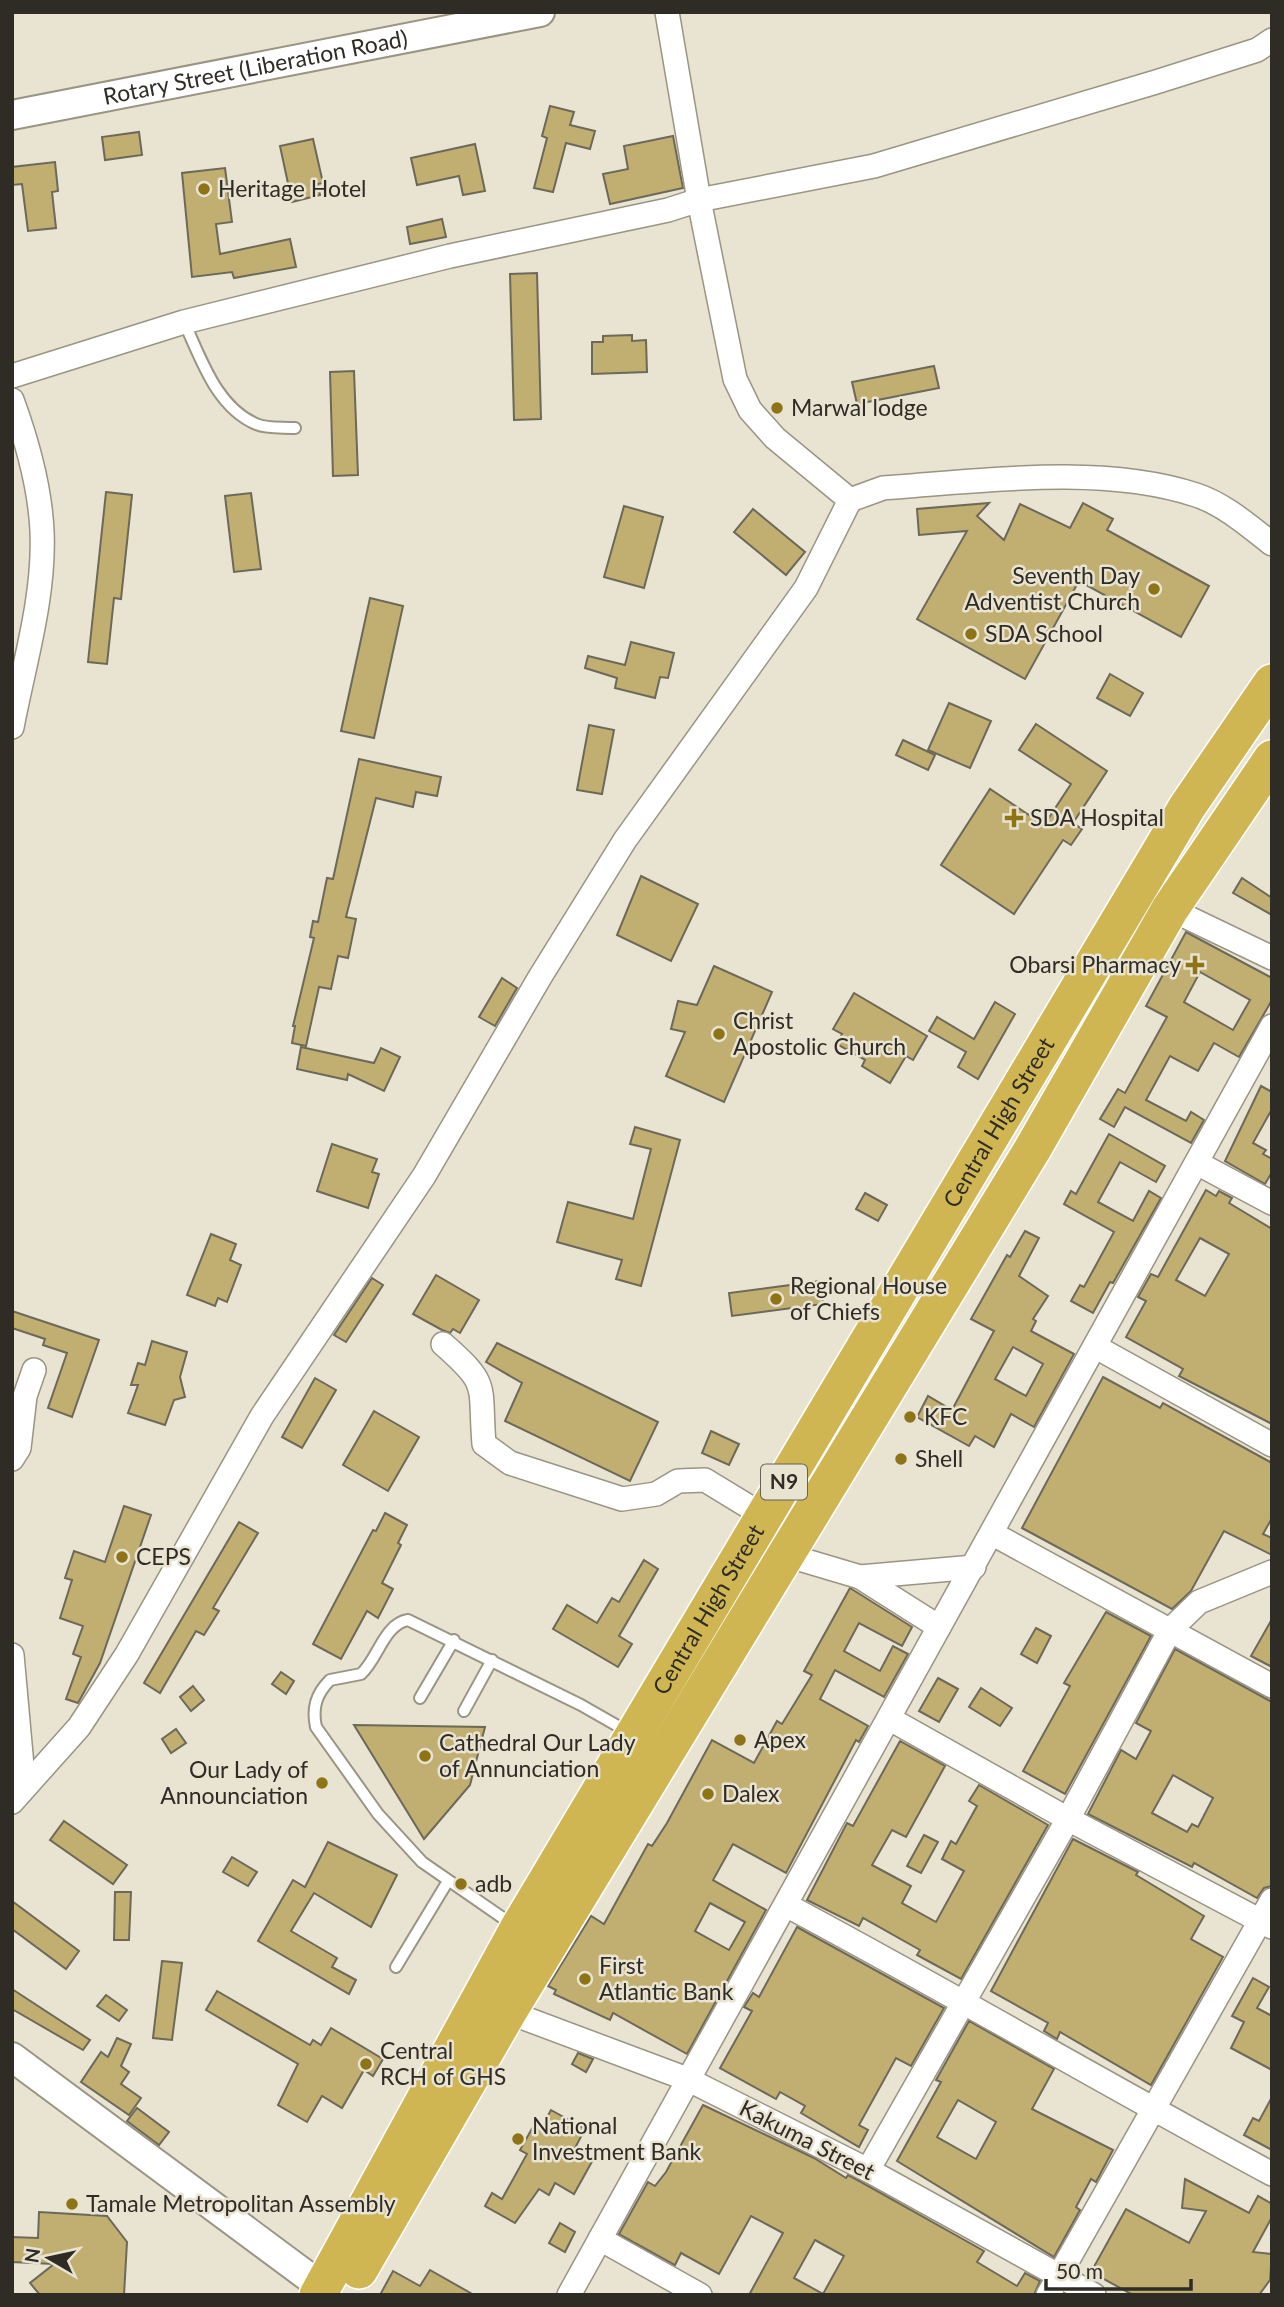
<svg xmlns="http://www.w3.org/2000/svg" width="1284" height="2307" font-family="Lato,sans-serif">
<rect width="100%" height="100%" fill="#e9e3d1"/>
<g fill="#c1ae71" stroke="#6d6959" stroke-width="2" fill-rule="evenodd">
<path d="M550 106 574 112 570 125 595 131 590 149 566 143 553 192 534 188 547 138 542 136Z"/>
<path d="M139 132 142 155 105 160 102 137Z"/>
<path d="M673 136 683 188 610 204 603 174 628 169 624 146Z"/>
<path d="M313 139 323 183 318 184 320 195 292 202 280 146Z"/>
<path d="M475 144 485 191 463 195 459 176 417 185 411 158Z"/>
<path d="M55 162 58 191 52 192 56 228 28 231 22 184 12 185V167Z"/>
<path d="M225 168 232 222 216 224 220 254 290 239 296 267 234 278 232 272 192 277 182 173Z"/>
<path d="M442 219 446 237 410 244 407 227Z"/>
<path d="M537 273 541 419 514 420 510 274Z"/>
<path d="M632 335V341L646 340 647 372 592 374V342H603V336Z"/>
<path d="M934 366 939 388 857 404 852 382Z"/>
<path d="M354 371 358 475 333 476 330 372Z"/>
<path d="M106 492 132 495 121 599 114 598 107 664 88 662Z"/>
<path d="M251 493 261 569 234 572 225 496Z"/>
<path d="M989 503 977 516 1004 540 1020 504 1070 528 1083 503 1113 519 1107 530 1209 586 1181 637 1079 581 1025 679 917 619 967 531 919 535 917 509Z"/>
<path d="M624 506 663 517 644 588 604 577Z"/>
<path d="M753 509 805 552 786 575 734 532Z"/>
<path d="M370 598 403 606 374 738 341 731Z"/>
<path d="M631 642 674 653 668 678 660 677 655 698 615 688 617 678 585 668 588 656 625 665Z"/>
<path d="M1110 674 1143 693 1130 716 1097 698Z"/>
<path d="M949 703 991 721 970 768 928 750Z"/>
<path d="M1036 724 1107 771 1073 823 1082 829 1071 845 1063 840 1014 914 941 865 990 789 1044 825 1071 784 1019 750Z"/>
<path d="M589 725 614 730 602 794 577 790Z"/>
<path d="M903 740 935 755 928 770 896 755Z"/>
<path d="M359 759 441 777 437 796 416 792 413 807 376 798 346 917 356 919 348 958 338 956 331 989 319 987 306 1046 292 1043 295 1026H293L314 938 310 937 313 921 318 922 327 878 333 879Z"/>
<path d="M641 876 698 904 671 961 617 935Z"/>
<path d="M1242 878 1272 898V915L1233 893Z"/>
<path d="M1186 932 1272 978V1000L1239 1057 1214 1043 1198 1071 1170 1056 1146 1100 1186 1121 1191 1112 1204 1120 1191 1143 1125 1107 1114 1127 1100 1119 1118 1089 1125 1093 1167 1017 1146 1006ZM1200 972 1250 1000 1233 1030 1184 1002Z"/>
<path d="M714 966 772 992 724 1102 666 1076 685 1032 671 1029 678 1001 697 1005Z"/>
<path d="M502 978 517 988 495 1026 479 1017Z"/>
<path d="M854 993 927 1036 913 1060 906 1056 890 1083 862 1066 865 1060 837 1044 842 1034 833 1029Z"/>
<path d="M995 1002 1015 1014 978 1079 958 1067 966 1052 929 1031 937 1017 974 1039Z"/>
<path d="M301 1047 374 1063 381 1048 400 1057 384 1091 348 1074 347 1080 297 1069Z"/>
<path d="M1261 1086 1272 1092V1109L1253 1143 1266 1150 1263 1154 1272 1159V1172L1265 1184 1225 1161Z"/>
<path d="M635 1127 680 1140 641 1286 616 1279 622 1260 557 1242 568 1202 633 1219 651 1149 630 1144Z"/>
<path d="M1109 1134 1165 1166 1156 1182 1120 1162 1098 1202 1133 1221 1149 1191 1161 1198 1113 1283 1110 1282 1093 1313 1071 1301 1080 1285 1084 1287 1114 1232 1064 1204 1071 1191 1076 1194Z"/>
<path d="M332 1144 377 1159 372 1172 379 1174 368 1208 317 1191Z"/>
<path d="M1206 1190 1216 1196 1219 1191 1232 1198 1229 1203 1272 1229V1424L1179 1376 1183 1369 1126 1337 1146 1301 1138 1297 1151 1274 1158 1277ZM1200 1238 1229 1254 1205 1296 1176 1280Z"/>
<path d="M865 1193 887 1205 878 1221 856 1209Z"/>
<path d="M1025 1231 1039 1238 1019 1276 1048 1296 1033 1319 1036 1321 1031 1331 1074 1354 1034 1427 1011 1414 994 1447 975 1436 969 1446 917 1417 928 1396 952 1410 994 1331 971 1319 1007 1255 1010 1257ZM1013 1347 1043 1364 1026 1396 995 1379Z"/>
<path d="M211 1234 236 1244 230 1260 241 1265 227 1302 218 1298 215 1306 187 1295Z"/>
<path d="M436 1275 479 1300 460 1333 453 1329 450 1333 442 1330 413 1314Z"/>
<path d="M372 1278 383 1285 346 1342 334 1335Z"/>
<path d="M821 1281 823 1304 732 1316 729 1293Z"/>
<path d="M12 1311 99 1340 72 1417 48 1408 67 1353 43 1345 45 1339 12 1328Z"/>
<path d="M152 1341 187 1352 180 1377 185 1397 174 1400 165 1425 128 1413 138 1385H131L138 1363 145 1365Z"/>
<path d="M497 1343 658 1422 630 1481 505 1421 522 1383 486 1362Z"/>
<path d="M1103 1377 1160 1408 1163 1403 1272 1463V1518L1263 1534 1272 1538V1555L1224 1531 1191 1591 1172 1609 1022 1528Z"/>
<path d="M315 1378 336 1390 302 1448 282 1437Z"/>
<path d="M374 1411 419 1437 388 1491 343 1465Z"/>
<path d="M711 1431 739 1444 729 1465 702 1453Z"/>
<path d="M124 1506 151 1515 100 1663 78 1703 66 1699 81 1657 73 1654 83 1626 60 1618 72 1580 65 1578 74 1551 105 1562Z"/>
<path d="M385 1513 407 1525 398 1543 401 1545 382 1583 393 1589 378 1618 367 1611 341 1659 313 1644 373 1530 376 1531Z"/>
<path d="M239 1522 258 1533 213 1608 219 1611 204 1635 196 1631 160 1693 144 1683Z"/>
<path d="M644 1560 658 1569 619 1636 632 1644 618 1667 553 1629 567 1605 597 1623 612 1598 619 1602Z"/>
<path d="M850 1588 912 1627 902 1646 859 1623 844 1651 880 1671 893 1646 908 1654 884 1697 835 1670 820 1699 868 1726 859 1742 856 1740 786 1873 733 1844 713 1880 766 1910 687 2054 613 2013 610 2020 554 1994 556 1990 548 1986 591 1916 604 1924 648 1844 652 1846 667 1823 712 1740 754 1763 777 1721 782 1724 812 1675 804 1671ZM710 1903 745 1922 729 1950 695 1931Z"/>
<path d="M1106 1612 1151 1636 1065 1794 1023 1771 1070 1686 1064 1683Z"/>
<path d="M1272 1619V1667L1251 1656Z"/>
<path d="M1036 1628 1051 1636 1037 1663 1021 1654Z"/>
<path d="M1175 1649 1272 1702V1886L1264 1888 1257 1898 1194 1863 1192 1867 1088 1814 1121 1750 1136 1759 1151 1731 1136 1723ZM1173 1775 1213 1798 1198 1827 1192 1824 1187 1832 1152 1813Z"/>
<path d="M281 1672 294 1681 286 1694 272 1684Z"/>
<path d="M938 1678 958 1689 939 1722 919 1711Z"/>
<path d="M193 1686 204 1700 191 1711 180 1697Z"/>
<path d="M981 1688 1012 1708 1000 1726 969 1707Z"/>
<path d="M354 1725 485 1727 470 1785 424 1839Z"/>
<path d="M176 1729 186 1743 171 1753 162 1739Z"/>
<path d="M900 1741 945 1766 906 1837 892 1830 872 1865 911 1886 902 1903 936 1922 964 1871 942 1859 951 1841 956 1844 977 1806 969 1801 979 1785 1048 1825 961 1979 917 1955 920 1950 863 1918 859 1926 807 1900 847 1823 853 1826Z"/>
<path d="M64 1821 127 1865 113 1884 50 1840Z"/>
<path d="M924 1835 938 1842 921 1873 907 1866Z"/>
<path d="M1073 1839 1138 1872 1136 1875 1204 1916 1191 1939 1223 1957 1151 2085 1060 2032 1057 2039 1044 2031 1048 2023 991 1991Z"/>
<path d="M328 1842 397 1875 371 1927 314 1893 291 1931 337 1958 332 1967 356 1980 349 1994 258 1941 293 1880 305 1887Z"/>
<path d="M232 1857 257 1872 248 1886 223 1872Z"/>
<path d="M115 1892H131L129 1940H114Z"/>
<path d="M12 1901 79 1951 66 1969 12 1929Z"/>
<path d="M797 1927 944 2008 911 2066 896 2058 859 2125 868 2130 859 2147 801 2113 805 2106 780 2092 776 2099 720 2068 752 2011 744 2007 753 1993 759 1997Z"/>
<path d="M162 1961 182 1963 172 2040 153 2038Z"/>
<path d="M1253 1978 1269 1987 1257 2008 1272 2016V2070L1231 2048 1244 2022 1232 2016Z"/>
<path d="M12 1989 90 2040 83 2050 12 2009Z"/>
<path d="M217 1991 310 2045 313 2040 321 2045 331 2028 383 2059 373 2076 364 2070 342 2108 322 2096 307 2122 278 2105 298 2064 206 2010Z"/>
<path d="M106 1995 127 2010 119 2021 97 2006Z"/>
<path d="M969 2021 1054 2069 1032 2109 1113 2150 1096 2182 1091 2179 1076 2207 1080 2210 1054 2257 897 2161 941 2082 936 2080ZM958 2100 996 2122 976 2159 937 2137Z"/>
<path d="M117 2038 131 2044 121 2066 129 2072 121 2084 141 2098 129 2115 81 2082 101 2052 108 2057Z"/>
<path d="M578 2053 593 2059 586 2072 572 2064Z"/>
<path d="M1272 2097V2150L1244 2135 1253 2118 1259 2121Z"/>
<path d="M703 2105 814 2158 846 2178 848 2175 861 2182 984 2251 977 2262 1017 2286 1025 2273 1040 2281 1034 2295H749L783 2233 751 2216 719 2274 681 2253 675 2265 619 2234 648 2182 655 2186 666 2172ZM815 2240 844 2256 823 2294 794 2278Z"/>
<path d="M137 2108 169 2132 159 2145 127 2121Z"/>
<path d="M551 2110 585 2129 575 2148 594 2158 574 2194 555 2183 549 2195 539 2189 515 2223 485 2206 492 2193 502 2199 527 2154 520 2150 534 2125 541 2128Z"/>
<path d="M1185 2179 1249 2213 1258 2196 1272 2204V2217L1253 2252 1272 2254 1270 2280 1259 2295H1133L1091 2272 1126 2209 1189 2243 1206 2211 1182 2208Z"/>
<path d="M39 2212 107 2216 127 2242 124 2295H40L30 2283 54 2264 12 2262V2237L38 2238Z"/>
<path d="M560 2223 575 2232 565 2252 549 2243Z"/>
<path d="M430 2270 474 2295H380L393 2271 420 2286Z"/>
</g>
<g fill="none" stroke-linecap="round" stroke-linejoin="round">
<defs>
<g id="service">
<path d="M184 322C201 358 216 407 256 424 267 429 283 427 295 428"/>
<path d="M420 1698 454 1640"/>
<path d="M464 1711 492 1660"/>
<path d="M513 1925 422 1862 378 1814 316 1727C312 1708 316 1694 330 1680L361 1674C378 1659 384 1624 408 1620L581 1705 630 1733"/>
<path d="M396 1967 448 1881"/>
</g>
<g id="minor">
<path d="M12 376 184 322 450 256 668 210 699 200 874 166 1156 82 1257 50 1272 40"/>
<path d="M12 400C27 441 40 487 42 531 45 596 24 664 12 727"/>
<path d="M850 500 883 488C981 481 1102 464 1196 495 1224 504 1249 526 1272 544"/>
<path d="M1170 909 1272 958"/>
<path d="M1197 1163 1272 1203"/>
<path d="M443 1344C491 1386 479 1384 484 1444L510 1463 622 1499 656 1494 678 1481 705 1480 764 1516"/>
<path d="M1096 1347 1272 1445"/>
<path d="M12 1459 19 1448 25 1396 34 1370"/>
<path d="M993 1534 1272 1686"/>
<path d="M786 1555 860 1577 939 1627"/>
<path d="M860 1577 974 1567"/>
<path d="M12 1655 24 1788"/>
<path d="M890 1719 1068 1819 1272 1927"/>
<path d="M12 1802 79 1727 127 1654 262 1416 424 1176 540 977 625 840 806 588 850 500 775 438 750 410 735 379 699 200 667 12"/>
<path d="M786 1905C949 1992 1109 2086 1272 2174"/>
<path d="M508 2012 687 2079 868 2170 1094 2295"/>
<path d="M868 2170 1068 1819 1170 1630 1199 1602 1272 1572"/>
<path d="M600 2239 700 2295"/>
<path d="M569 2295 1272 1026"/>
<path d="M1048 2295 1272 1900"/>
</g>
<g id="tertiary">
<path id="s1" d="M12 115 540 12"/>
<path d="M12 2057 322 2287"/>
</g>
<g id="trunk">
<path d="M359 2270 508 2012 1032 1150 1170 909 1272 759"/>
<path id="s2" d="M318 2295 518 1929 1187 807 1272 683"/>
</g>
</defs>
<use href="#service" stroke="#999483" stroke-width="14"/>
<use href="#minor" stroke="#999483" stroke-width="26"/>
<use href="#tertiary" stroke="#999483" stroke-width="32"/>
<use href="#trunk" stroke="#fff" stroke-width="40"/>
<use href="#service" stroke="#fff" stroke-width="10"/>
<use href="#minor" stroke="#fff" stroke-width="23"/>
<use href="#tertiary" stroke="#fff" stroke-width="28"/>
<use href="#trunk" stroke="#d0b652" stroke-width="37"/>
</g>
<g fill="#8c7417" stroke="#e9e3d1" stroke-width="2.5">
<circle cx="204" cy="189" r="7"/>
<circle cx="777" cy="408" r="7"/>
<circle cx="1154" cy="589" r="7"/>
<circle cx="971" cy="634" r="7"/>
<path d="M1010.5 807.5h7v7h7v7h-7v7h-7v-7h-7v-7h7z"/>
<path d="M1191.5 954.5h7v7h7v7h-7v7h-7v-7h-7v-7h7z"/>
<circle cx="719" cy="1034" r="7"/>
<circle cx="776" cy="1299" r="7"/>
<circle cx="910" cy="1417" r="7"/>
<circle cx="901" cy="1459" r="7"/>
<circle cx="122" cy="1557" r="7"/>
<circle cx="740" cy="1740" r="7"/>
<circle cx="425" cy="1756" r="7"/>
<circle cx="322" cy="1783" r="7"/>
<circle cx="708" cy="1794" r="7"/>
<circle cx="461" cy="1884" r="7"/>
<circle cx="585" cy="1979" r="7"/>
<circle cx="366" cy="2064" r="7"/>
<circle cx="518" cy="2139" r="7"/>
<circle cx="72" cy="2204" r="7"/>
</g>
<g text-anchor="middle" stroke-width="5" stroke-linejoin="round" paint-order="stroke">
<rect fill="#e9e3d1" stroke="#666359" stroke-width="2" x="761" y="1464.5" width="46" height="35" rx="5"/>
<g font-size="21" font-weight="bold" fill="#2e2c25">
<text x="784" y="1489">N9</text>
</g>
<g font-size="23" fill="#2e2c25" stroke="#e9e3d1">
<text dy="8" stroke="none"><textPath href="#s1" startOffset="248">Rotary Street (Liberation Road)</textPath></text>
<text dy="8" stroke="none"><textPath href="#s2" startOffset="1356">Central High Street</textPath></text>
<text dy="8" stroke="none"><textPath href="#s2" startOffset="789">Central High Street</textPath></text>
<text transform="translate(807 2140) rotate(27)" y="8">Kakuma Street</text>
</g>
<g font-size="23" fill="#2e2c25" stroke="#e9e3d1" text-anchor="start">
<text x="218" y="197">Heritage Hotel</text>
<text x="791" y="416">Marwal lodge</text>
<text x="1140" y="584" text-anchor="end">Seventh Day<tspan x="1140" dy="26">Adventist Church</tspan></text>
<text x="985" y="642">SDA School</text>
<text x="1030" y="826">SDA Hospital</text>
<text x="1181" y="973" text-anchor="end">Obarsi Pharmacy</text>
<text x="733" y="1029">Christ<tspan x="733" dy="26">Apostolic Church</tspan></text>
<text x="790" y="1294">Regional House<tspan x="790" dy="26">of Chiefs</tspan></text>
<text x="924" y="1425">KFC</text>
<text x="915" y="1467">Shell</text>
<text x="136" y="1565">CEPS</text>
<text x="754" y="1748">Apex</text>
<text x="439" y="1751">Cathedral Our Lady<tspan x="439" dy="26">of Annunciation</tspan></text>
<text x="308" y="1778" text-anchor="end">Our Lady of<tspan x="308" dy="26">Announciation</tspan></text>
<text x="722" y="1802">Dalex</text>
<text x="475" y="1892">adb</text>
<text x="599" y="1974">First<tspan x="599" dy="26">Atlantic Bank</tspan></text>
<text x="380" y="2059">Central<tspan x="380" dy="26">RCH of GHS</tspan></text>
<text x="532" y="2134">National<tspan x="532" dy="26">Investment Bank</tspan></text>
<text x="86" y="2212">Tamale Metropolitan Assembly</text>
</g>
</g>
<rect width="1284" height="2307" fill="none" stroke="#2e2c25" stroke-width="28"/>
<g transform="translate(49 2258) rotate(279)" stroke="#e9e3d1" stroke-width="5" paint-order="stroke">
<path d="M0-5L12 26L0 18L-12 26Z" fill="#2e2c25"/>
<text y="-10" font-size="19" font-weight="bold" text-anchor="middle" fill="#2e2c25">N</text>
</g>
<path d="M1046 2279v10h145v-10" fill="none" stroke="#2e2c25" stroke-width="3.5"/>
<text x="1056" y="2279" font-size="21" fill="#2e2c25" stroke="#e9e3d1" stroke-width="5" paint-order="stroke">50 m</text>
</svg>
